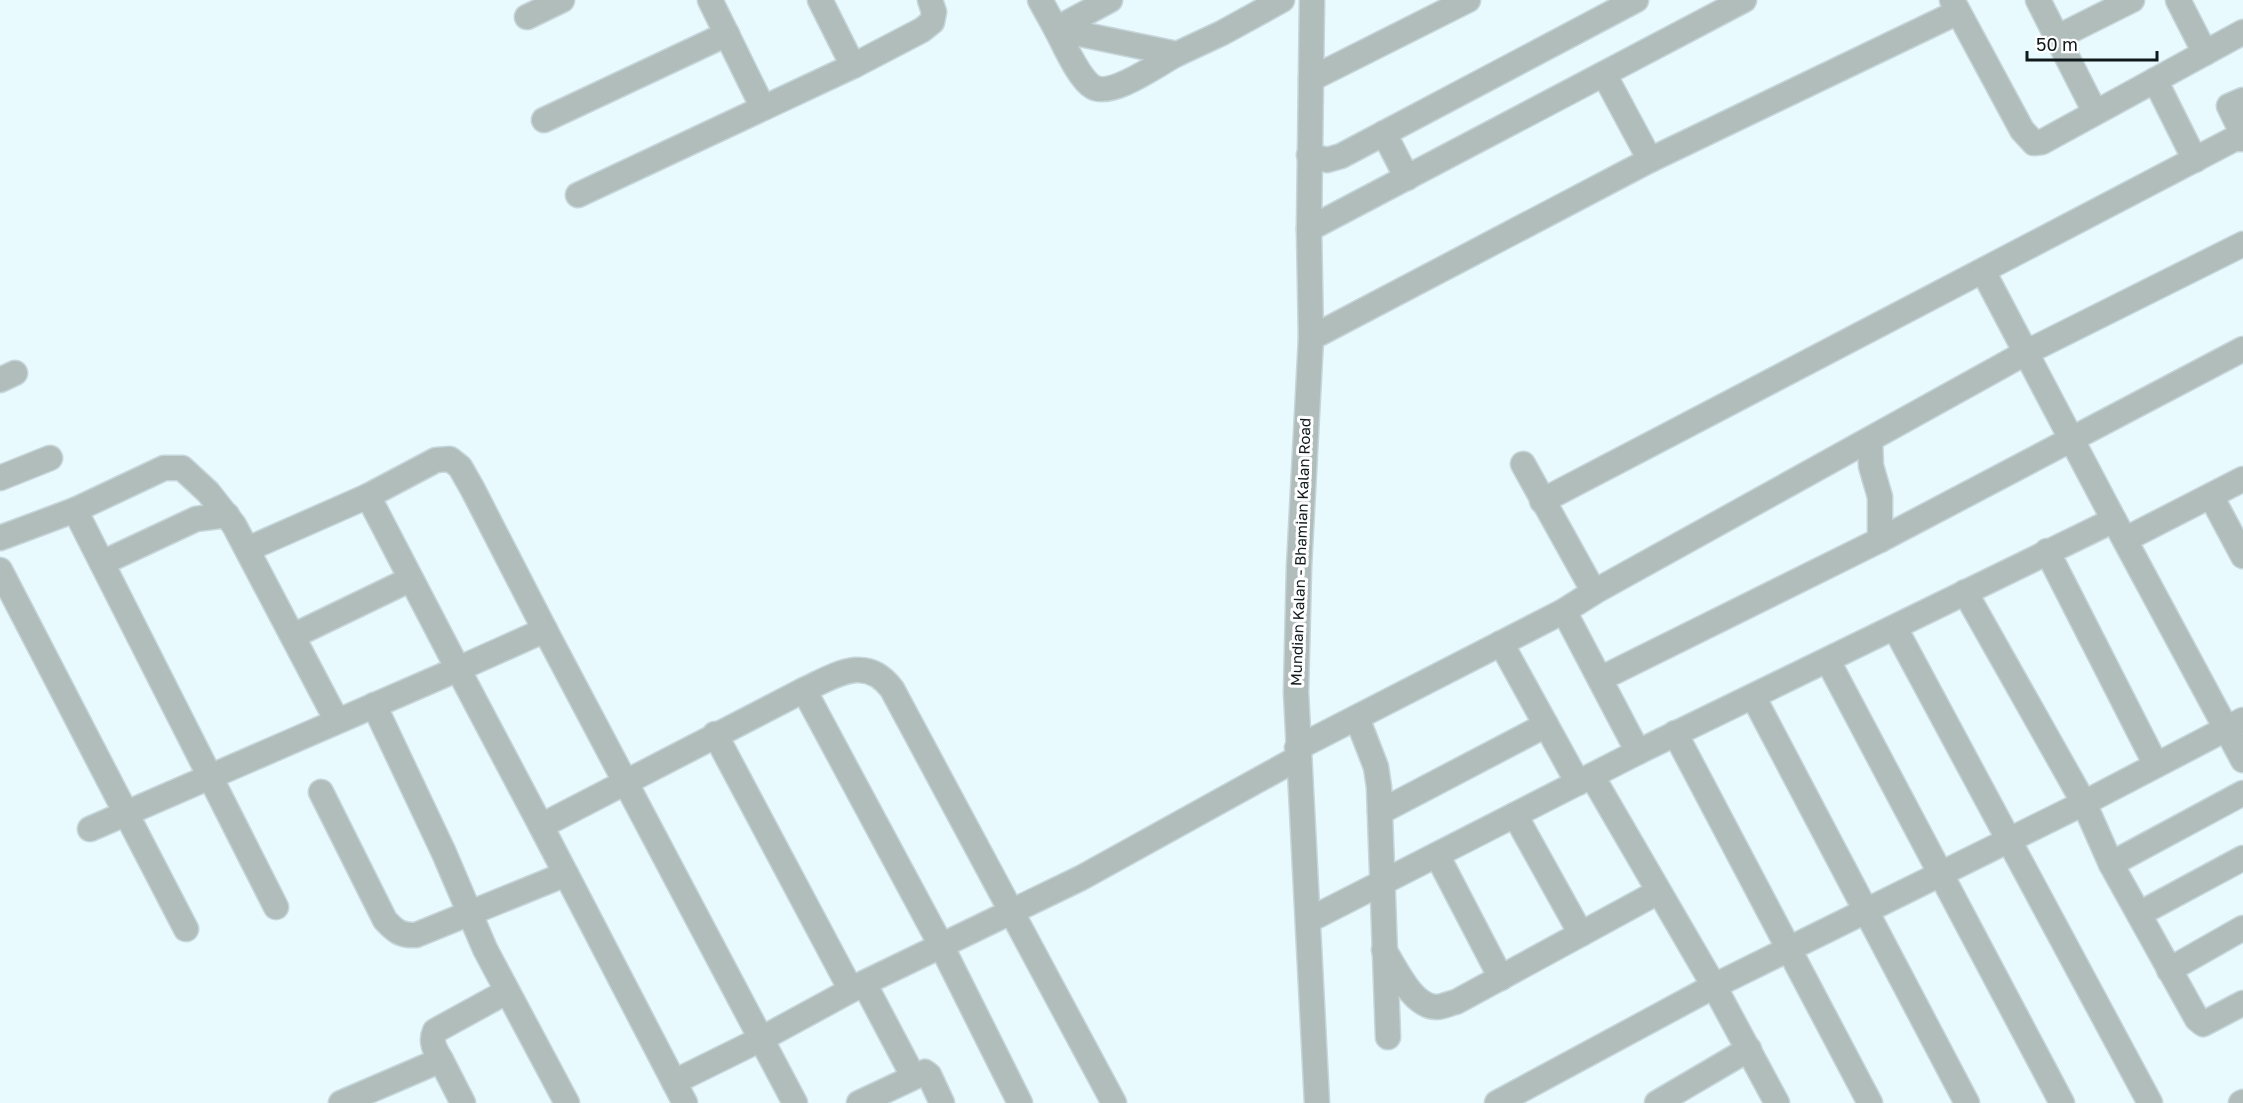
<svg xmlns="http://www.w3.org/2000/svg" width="2243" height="1103" font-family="'Golos Text',sans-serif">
<rect width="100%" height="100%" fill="#e9faff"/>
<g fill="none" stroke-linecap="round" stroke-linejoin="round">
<defs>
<g id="minor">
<path d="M710 0 763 108"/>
<path d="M820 0 853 66"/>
<path d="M1040 0 1056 29 1177 54 1222 33 1282 0"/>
<path d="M1110 0 1056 29C1064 44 1079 79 1093 87 1112 98 1159 63 1177 54"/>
<path d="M1312 0 1309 229 1311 338 1299 567 1296 692 1317 1103"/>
<path d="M1952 0 2022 130 2034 143 2042 142 2243 32"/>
<path d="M2038 0 2095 112"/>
<path d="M2178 0 2205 53"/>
<path d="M527 17 562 0"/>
<path d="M2058 37 2132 0"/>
<path d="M1604 74 1650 160"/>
<path d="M1311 79 1468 0"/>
<path d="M2155 80 2195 160"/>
<path d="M2243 100 2229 106 2243 135"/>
<path d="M544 120 727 34"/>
<path d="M1384 133 1407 178"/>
<path d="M1309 155 1327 160 1341 156 1636 0"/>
<path d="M578 195 853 66 922 30 932 22 934 12 930 0"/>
<path d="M1309 229 1744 0"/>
<path d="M1311 338 1650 160 1958 12"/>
<path d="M0 380 15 373"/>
<path d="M1870 440 1871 466 1880 497V540"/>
<path d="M1523 464 1594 592 1564 611"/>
<path d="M0 478 50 458"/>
<path d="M368 496 458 669 545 630 795 1103"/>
<path d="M2211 496 2243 556"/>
<path d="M1542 501 2234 139H2243"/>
<path d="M75 510 276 907"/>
<path d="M2114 520 2243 760"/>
<path d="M0 538 75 510 164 468H182L208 492 234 525 337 721"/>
<path d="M2126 539 2243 479"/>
<path d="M248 549 368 496 436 460 450 459 460 467 472 488 545 630"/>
<path d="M2047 551 2156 765"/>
<path d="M102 563 196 519 227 515"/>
<path d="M0 570 186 929"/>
<path d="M1594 592 2027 352 2243 244"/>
<path d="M1965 592 2084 803 2111 864 2197 1019 2203 1024 2243 1003"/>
<path d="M1895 628 2150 1103"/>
<path d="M293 636 411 579"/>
<path d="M1501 643 1578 783"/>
<path d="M1828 661 2062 1103"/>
<path d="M1600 679 1880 540 2243 349"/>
<path d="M804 690C836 675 866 654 892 689L1114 1103"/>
<path d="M1754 698 1967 1103"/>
<path d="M374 705 444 853 485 949 567 1103"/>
<path d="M1357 718 1376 767 1379 787 1388 1037"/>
<path d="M1675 733 1870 1103"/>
<path d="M715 734 851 990"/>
<path d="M1297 748 1564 611 1638 752 2114 520 1983 271"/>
<path d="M1592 776 1714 986 1777 1103"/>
<path d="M321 792 385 920C395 931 401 936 416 935L566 874"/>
<path d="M1380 812 1546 725"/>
<path d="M1515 815 1581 934"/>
<path d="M541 826 685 1103"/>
<path d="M90 829 458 669 541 826 804 690 942 947 1020 1103"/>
<path d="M1437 855 1501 978"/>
<path d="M2111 864 2243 793"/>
<path d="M2139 914 2243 858"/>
<path d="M1309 920 1638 752"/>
<path d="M1384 950C1396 968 1412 1007 1437 1007 1443 1007 1450 1003 1456 1002L1658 892"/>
<path d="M2169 970 2243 928"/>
<path d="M864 983 913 1076"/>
<path d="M441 1060C435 1050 430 1042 435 1031L506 992"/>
<path d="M674 1082 763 1038 864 983 1081 878 1298 758"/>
<path d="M341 1103 441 1060 463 1103"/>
<path d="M859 1103 925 1072 929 1075 942 1103"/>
<path d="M1497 1103 1714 986 2084 803 2243 720"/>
<path d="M1657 1103 1749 1049"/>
<path d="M2241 1103 2243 1102"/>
</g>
</defs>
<use href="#minor" stroke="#c6d6db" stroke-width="27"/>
<use href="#minor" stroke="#b0bdbb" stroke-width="24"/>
</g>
<g text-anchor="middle" stroke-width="6" stroke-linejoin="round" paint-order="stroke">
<g font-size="15" fill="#101a1d" stroke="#fff">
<text transform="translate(1301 552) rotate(-88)" y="5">Mundian Kalan - Bhamian Kalan Road</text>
</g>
</g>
<path d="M2027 51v9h130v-9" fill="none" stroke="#101a1d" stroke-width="3"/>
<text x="2036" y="51" font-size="18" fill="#101a1d" stroke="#ffffff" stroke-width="4.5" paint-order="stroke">50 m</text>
</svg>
